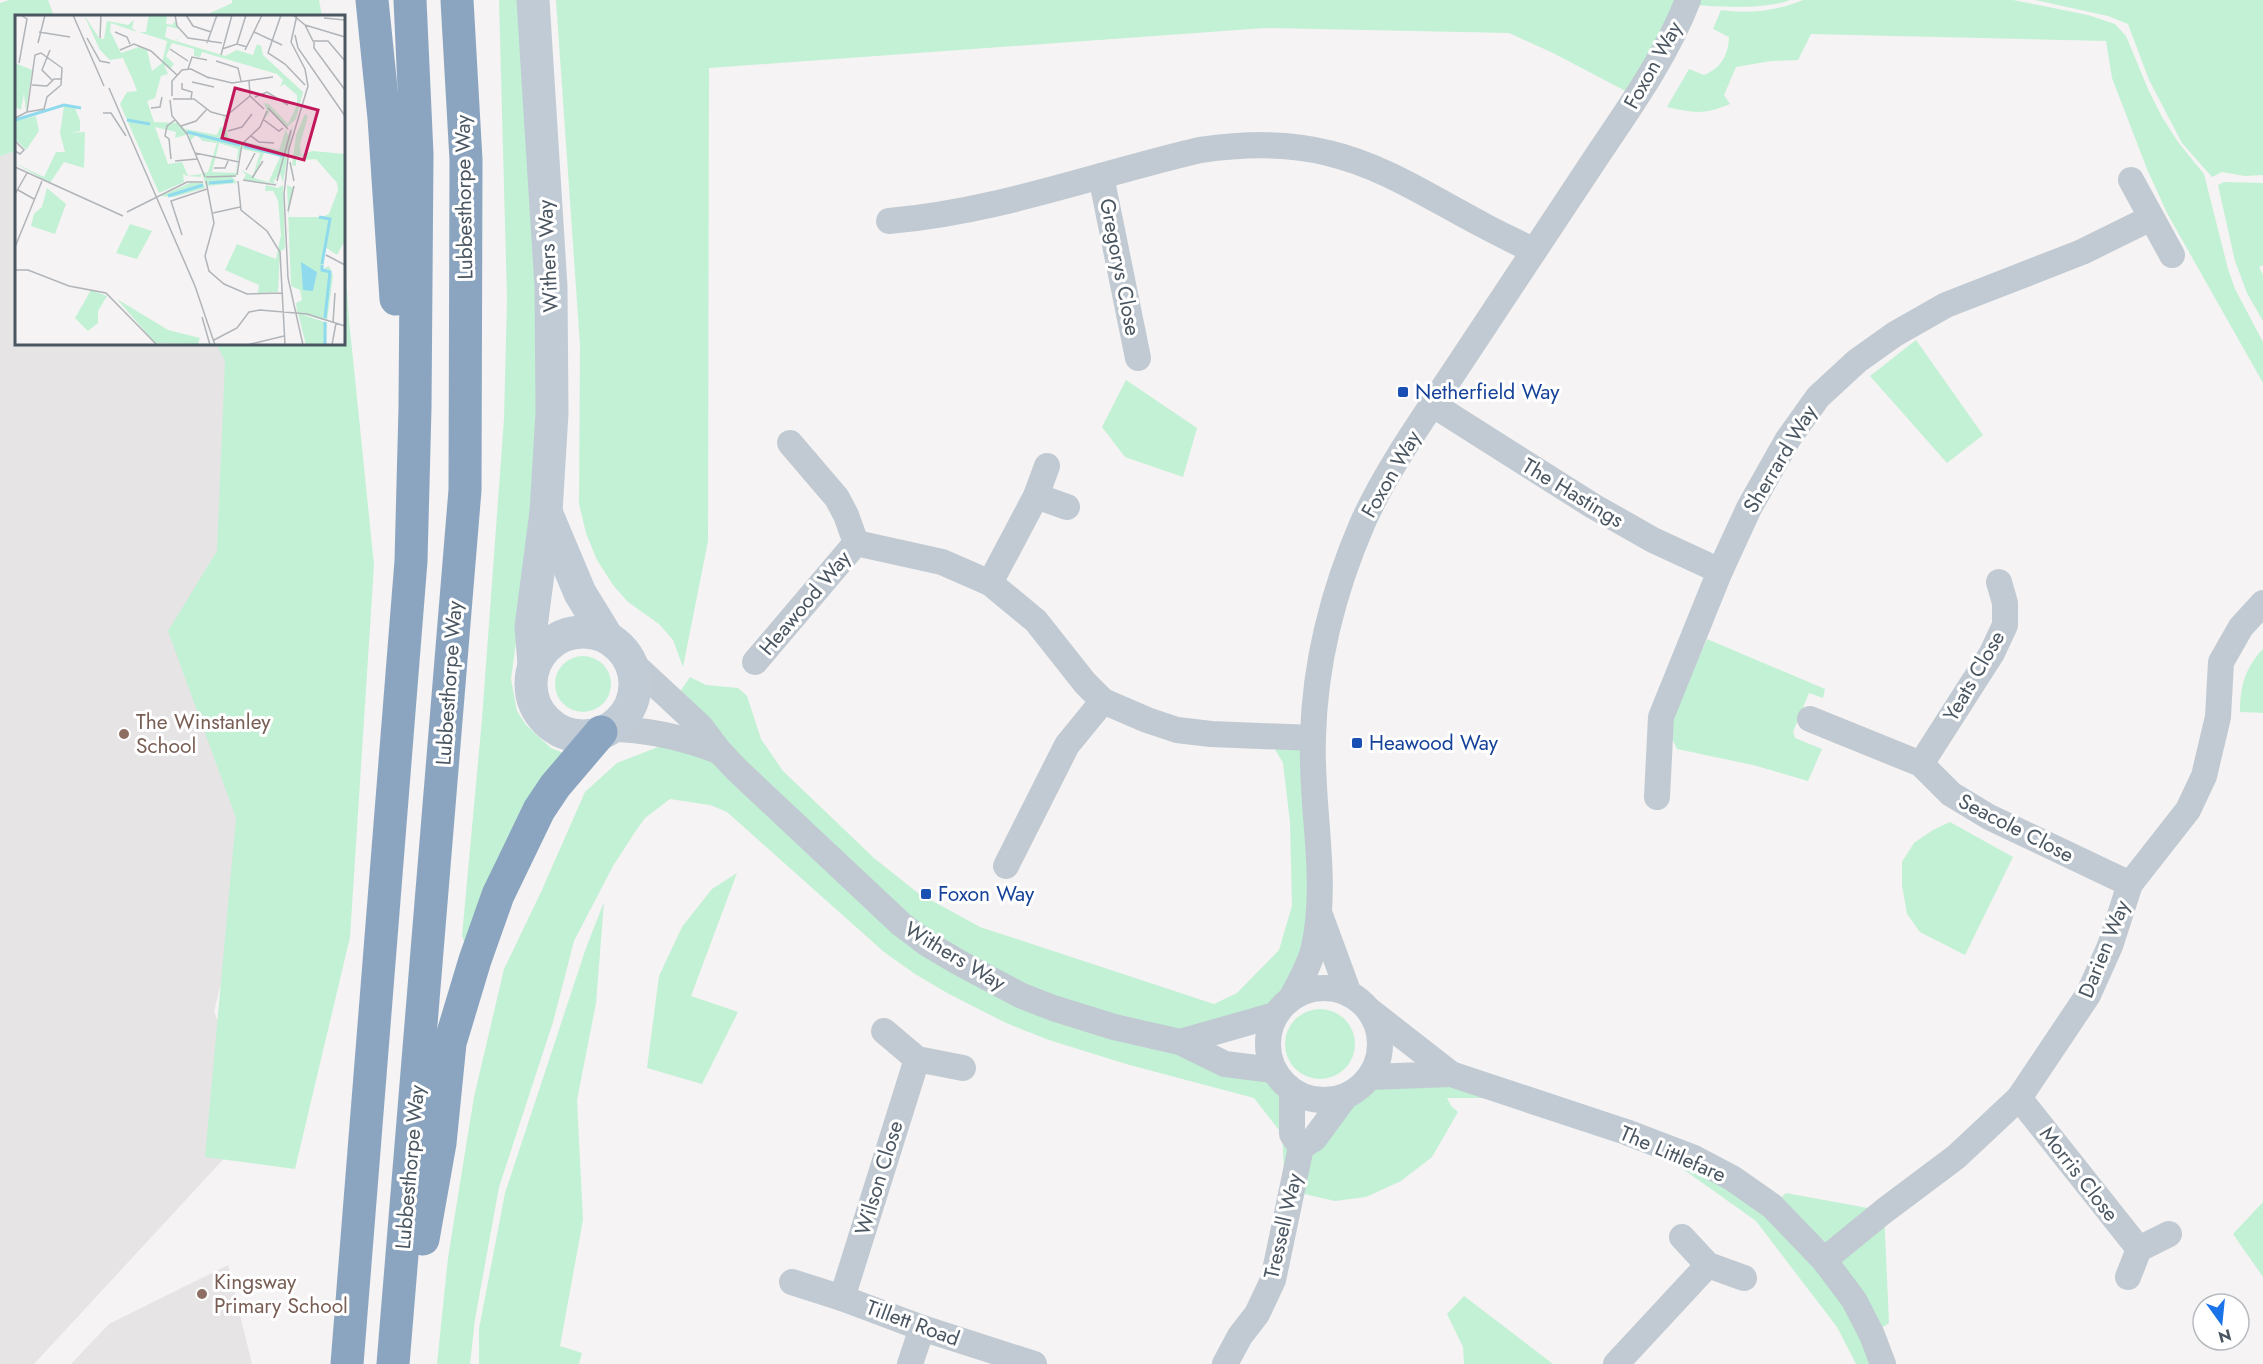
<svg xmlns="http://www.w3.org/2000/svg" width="2263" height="1364" font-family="Jost,sans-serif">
<rect width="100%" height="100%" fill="#f5f3f3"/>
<g fill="#e6e4e5">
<path d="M16 151V344H289L237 919 214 1011 255 1125 34 1364H0V156Z"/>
<path d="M228 1265 252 1364H71L109 1324Z"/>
</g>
<g fill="#c3f1d5">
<path d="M9 0H48L54 16H16V151L0 156V3Z"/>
<path d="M232 0H319L322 16H204L232 3Z"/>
<path d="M499 0H523L541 416 525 576 511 679 517 711 526 725 551 748 566 754 468 951 462 936 482 719 504 419 507 299Z"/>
<path d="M556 0H1790C1764 10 1715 7 1686 4L1637 97 1553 53 1509 33 1265 28 709 68 708 541 683 667 673 640 659 624 628 602 613 585 597 560 586 533 579 504 580 345Z"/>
<path d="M1803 0H2013L2088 15 2115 24 2126 36 2148 89 2162 117 2178 142 2204 174 2228 269 2235 289 2263 342V383L2167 213 2147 169 2112 78 2106 41 1811 34 1798 60 1771 61 1736 67 1724 95 1730 104C1704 115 1694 113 1667 107L1689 69 1704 75C1721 68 1728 56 1729 37L1713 29 1721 10C1748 14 1777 11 1803 0Z"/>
<path d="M2035 0H2263V175L2245 176 2222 172 2212 177 2182 143 2149 80 2128 24 2108 16Z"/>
<path d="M2224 182 2263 183V265L2259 267 2263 275V321L2247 293 2235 261 2218 185Z"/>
<path d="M344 246 349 320 374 565 350 937 295 1169 205 1157 236 818 168 631 217 551 225 361 216 344H344Z"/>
<path d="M1916 340 1983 435 1947 463 1870 376Z"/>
<path d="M1126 380 1197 428 1183 477 1125 457 1102 427Z"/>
<path d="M1707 639 1825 689 1823 698 1809 693 1793 732 1795 738 1822 749 1808 781 1753 765 1677 749 1671 736 1674 712Z"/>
<path d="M2263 649V713L2240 712C2240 686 2245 668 2263 649Z"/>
<circle cx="583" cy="684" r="28"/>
<path d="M690 677 706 685 738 688 747 696 761 739 783 771 874 858 918 893 980 927 1214 1004 1237 993 1279 950 1292 906 1290 822 1283 763 1267 736 1313 738 1319 912 1292 997 1282 1005 1181 1042 1273 1070 1292 1091 1301 1147 1370 1077 1451 1074 1526 1098H1447L1451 1106 1458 1112 1432 1157 1401 1181 1366 1197 1335 1201 1291 1191 1285 1187 1282 1134 1254 1098 1126 1064 1049 1040 1006 1023 949 994 915 974 884 952 727 812 710 805 670 799 645 818 635 832 613 866 574 941 553 1022 499 1187 475 1319 470 1364H437L448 1258 461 1177 474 1097 504 969 541 892 585 792 617 763 658 747V733L685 738 673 702Z"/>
<path d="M1950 822 2013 857 1965 955 1920 932 1907 914 1902 885V862L1914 843 1933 830Z"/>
<path d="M737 873 691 996 738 1012 702 1084 647 1068 659 976 682 927 712 889Z"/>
<path d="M604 902 596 1003 577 1100 583 1220 560 1346 582 1353 579 1364H479V1329L505 1193 586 948Z"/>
<circle cx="1320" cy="1044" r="35"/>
<path d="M1666 1157 1772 1206 1786 1193 1884 1211 1889 1323 1872 1335 1883 1364H1856L1837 1327 1756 1221Z"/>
<path d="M2263 1202V1277L2233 1234Z"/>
<path d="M1464 1296 1553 1364H1464L1463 1347 1447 1314Z"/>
</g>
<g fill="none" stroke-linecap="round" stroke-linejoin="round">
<g stroke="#c1cad2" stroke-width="26">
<path d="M1101 176 1138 358"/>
<path d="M2131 180 2172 255"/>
<path d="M889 221C996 212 1097 174 1200 150 1243 144 1286 142 1328 153 1384 166 1431 198 1481 224 1499 234 1517 242 1534 251"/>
<path d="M1432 404 1593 506 1653 540 1720 571"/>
<path d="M790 443 837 498 846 515 856 543"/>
<path d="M1047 466 1036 496 1067 507"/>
<path d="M990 583 1036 496"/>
<path d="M630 661 701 727 719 751 737 770 901 924 926 943 958 962 1020 995 1053 1008 1114 1027 1180 1042 1225 1064 1273 1070"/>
<path d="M755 662 856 543 942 562 990 583 1036 621 1085 683 1103 701 1147 720 1177 730 1211 734 1313 738"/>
<path d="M1810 719 1921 764 1951 794 1989 817 2130 884"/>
<path d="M608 729C647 729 682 737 718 751"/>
<path d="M1921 764 1992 653 2005 625V603L1999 582"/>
<path d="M1657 797 1661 717 1720 571 1749 508 1788 439 1818 397 1857 361 1895 334 1946 305 2082 252 2151 218"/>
<path d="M1006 866 1067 745 1103 701"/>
<path d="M1320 915 1349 994"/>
<circle cx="1324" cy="1044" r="56"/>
<path d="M1292 997C1300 981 1310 965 1314 947 1329 878 1310 806 1313 736 1315 662 1333 591 1363 522 1388 467 1425 416 1458 366 1505 295 1552 224 1599 153 1632 104 1666 56 1688 0"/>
<path d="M1369 1010 1451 1074 1626 1132 1694 1158 1732 1178 1772 1206 1824 1260 1854 1300 1872 1335 1883 1364"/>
<path d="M884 1031 917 1059 963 1068"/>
<path d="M1180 1042 1275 1015"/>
<path d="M1370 1077 1451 1074"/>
<path d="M2019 1098 2139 1249"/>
<path d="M1301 1147 1314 1139 1345 1097"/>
<path d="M1682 1237 1708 1265 1744 1278"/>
<path d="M1824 1260 1884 1211 1956 1157 2019 1098 2088 995 2110 946 2130 884 2188 810 2204 776 2218 717 2221 662 2241 627 2263 603"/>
<path d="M2128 1277 2139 1249 2169 1234"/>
<path d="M792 1282 842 1298 922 1328 1034 1364"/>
<path d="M842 1298 917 1059"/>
<path d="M910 1364 922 1328"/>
<path d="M1225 1364 1240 1336 1257 1314 1273 1280 1301 1147 1292 1134V1091"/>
<path d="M1616 1364 1708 1265"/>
</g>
<g stroke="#c1cbd6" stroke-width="33">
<path d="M533 0 551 287 552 413 546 512 531 627 534 665"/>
<path d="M546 512 580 593 607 637"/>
<circle cx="583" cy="684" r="52"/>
</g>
<g stroke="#8ba5c1" stroke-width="33">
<path d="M372 0 384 118 396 299"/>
<path d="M423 1239 440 1143 450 1043 475 960 498 895 539 810 555 786 601 732"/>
<path d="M347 1364 411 561 415 408 417 154 410 0"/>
<path d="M393 1364 465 490 466 160 457 0"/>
</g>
</g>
<g fill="#1a4fb4" stroke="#fff" stroke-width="2">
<rect x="1397" y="386" width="12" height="12" rx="3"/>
<rect x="1351" y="737" width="12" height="12" rx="3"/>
<rect x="920" y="888" width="12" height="12" rx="3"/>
</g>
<g fill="#8d6e63" stroke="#fff" stroke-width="2">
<circle cx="124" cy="734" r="6"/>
<circle cx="202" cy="1294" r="6"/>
</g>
<g text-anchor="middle" stroke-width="6" stroke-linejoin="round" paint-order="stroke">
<g font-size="21" fill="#4a5661" stroke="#fff">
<text transform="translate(1653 65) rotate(-61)" y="7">Foxon Way</text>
<text transform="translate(464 197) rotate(-91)" y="7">Lubbesthorpe Way</text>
<text transform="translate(548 256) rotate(-93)" y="7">Withers Way</text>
<text transform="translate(1120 267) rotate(79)" y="7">Gregorys Close</text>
<text transform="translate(1780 459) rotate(-59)" y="7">Sherrard Way</text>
<text transform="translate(1391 474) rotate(-60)" y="7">Foxon Way</text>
<text transform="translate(1573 493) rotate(31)" y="7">The Hastings</text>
<text transform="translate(805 603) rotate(-50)" y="7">Heawood Way</text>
<text transform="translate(1974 676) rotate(-60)" y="7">Yeats Close</text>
<text transform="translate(449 683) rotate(-86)" y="7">Lubbesthorpe Way</text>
<text transform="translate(2016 828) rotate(27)" y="7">Seacole Close</text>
<text transform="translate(2104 949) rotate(-68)" y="7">Darien Way</text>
<text transform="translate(955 956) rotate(31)" y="7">Withers Way</text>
<text transform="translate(1673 1154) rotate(23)" y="7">The Littlefare</text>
<text transform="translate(410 1167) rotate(-85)" y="7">Lubbesthorpe Way</text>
<text transform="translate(2079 1174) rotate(52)" y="7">Morris Close</text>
<text transform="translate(879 1178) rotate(-73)" y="7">Wilson Close</text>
<text transform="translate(1283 1226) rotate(-77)" y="7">Tressell Way</text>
<text transform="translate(913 1323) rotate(20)" y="7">Tillett Road</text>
</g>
<g font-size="21" fill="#164399" stroke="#fff" text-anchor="start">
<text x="1415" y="399">Netherfield Way</text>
<text x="1369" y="750">Heawood Way</text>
<text x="938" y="901">Foxon Way</text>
</g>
<g font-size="21" fill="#785e54" stroke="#fff" text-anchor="start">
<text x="136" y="729">The Winstanley<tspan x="136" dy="24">School</tspan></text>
<text x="214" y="1289">Kingsway<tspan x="214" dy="24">Primary School</tspan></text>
</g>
</g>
<g transform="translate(15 15)">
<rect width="330" height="330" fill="#f5f3f3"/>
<path d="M69 0 84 23 89 24 92 6 113 10 119 5 117 13 122 17 96 8 95 16 106 38 124 32 132 35 137 56 147 48 152 26 124 17H131L134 0H152L151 9 157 10 160 6 164 14 152 11 150 22 160 26 167 19 161 26 210 41 222 35 238 40 242 29 246 31 248 40 288 77 281 104 271 113 255 96 249 105 252 96 249 88 254 89 273 109 282 90V80L269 69 265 72 268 65 262 59 187 37 185 42 179 41V34L157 28 151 41 159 49 155 54 149 50 153 59 146 61 140 83 132 86 139 107 163 108 170 114 202 120 205 112 210 113 208 101 210 102 213 123 264 135 271 114 273 121 278 110 268 167 265 158 258 167 264 169 228 165 231 160 226 155 238 161 245 138 227 134 222 147 223 134 204 128 197 157 221 158 222 148 223 149 221 160 217 162 222 168 191 171 187 158 193 157 202 128 188 126 181 120 175 126 174 119 160 123 161 117 140 112 153 149 167 147 173 161 186 159V162L172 161 168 159 169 167 144 178 105 89 112 77 122 76 118 65 108 43 95 45 85 35ZM249 138 266 140 254 166 257 168 239 163ZM0 48 17 55 11 97 9 78 6 95 0 92ZM49 91 60 93 65 106V116L56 118 70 117 69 153 49 147 35 168 0 148 29 162 41 137H50L45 118ZM290 99 293 101 285 129 286 141 281 142V151L277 150 281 120ZM21 101 24 116 11 135 0 124V106ZM298 136 330 139V225L322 240 310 232 308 254 314 251 318 261 312 306 282 297 281 288 287 285 285 275 276 271 272 170 278 173 273 202H307L314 199 323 175 322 168 301 144 288 145 287 139ZM175 168H188L190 173 159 182 145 181ZM251 170 263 173 268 170 270 233 265 237 263 277 243 278 244 270 210 255 222 229 261 244 266 220 263 185 258 176H250ZM32 173 51 189 40 219 16 211 19 199 27 192ZM115 209 137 216 122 244 101 238ZM76 275 92 281 83 296V308L73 316 60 303ZM102 284 153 315 185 323 183 329 140 328ZM283 298 312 308 311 330H291Z" fill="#c3f1d5" fill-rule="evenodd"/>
<path d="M286 247 302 257 298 276 288 275Z" fill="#90daee"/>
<path fill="none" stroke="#90daee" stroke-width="3" d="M0 105 49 90 66 93M112 105 135 109M172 117 225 130M229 131 268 141M194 168 218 166M153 181 188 170M304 202 315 204 307 249M307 250V255L315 257 310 303M310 330V307"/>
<path fill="none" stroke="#b1b4b9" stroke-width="1.5" d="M58 0 89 71M160 0 162 11 173 23 207 28M171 0 178 11 196 17M266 0 253 38 270 49 290 70M278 0 290 10 298 26H313L330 46M282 0 276 27 290 54 293 71 274 134 269 179 273 263 288 330M309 3 330 5M290 10 330 22M24 17 55 22M100 17 112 22 115 29M239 17 267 30M280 20 283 33 330 101M72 23 85 46 95 48M85 23 86 0M299 27V33L330 75M23 28 30 0M192 28 202 0M222 29 231 0M155 34 173 46M207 34 222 29 232 32M35 35 27 55 38 66M105 35 119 29 136 36 162 60M230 35 247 0M206 40 217 0M201 46 223 53 226 66M4 48 12 4 6 0M173 54 177 42 192 45M192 62 217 68 258 62M234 65 235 81 249 94M177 67 199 72M167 68V74L177 77 176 84M17 70 32 71 39 64H46M94 73 180 271 200 330M157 81V66L167 55 176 54 194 63M240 82 252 77 273 90M158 84H179L196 97 211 101 235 81M155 85 157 101 172 119 190 162M136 93 145 92 147 82M253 93 273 114M88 98H96L111 121M0 103 12 97 20 40 26 38 47 53 46 70 32 82 29 94 12 97M249 105 264 116 268 113M166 111 181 106 192 94M213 116 227 112 237 99M236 121 244 127 259 128M0 126 9 135 5 139 0 136M180 138 224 147M156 144 154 124 150 121 152 111 160 105M160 146 182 144M275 147 279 166M0 152 108 201M199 153H210L213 146M231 155 240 138M222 160 227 129 245 112 252 96M191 162 221 161M237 163 248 146M228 165 261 170M191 166 199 208 190 241 194 256 209 269 232 279 267 278M223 166 226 195 252 216 265 237 270 330M262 166 276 115M3 175 19 184M0 179 12 158M273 196 279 171M112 197 172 167H188M198 198 225 192M167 220 156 186 192 174M0 232 27 166M311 240 330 250M0 255H13L54 271 91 278 142 330M187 302 195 330M318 308 320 278M199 325 222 313 234 297 245 295 292 299 330 311M232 330 269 321M317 330 321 308"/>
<path fill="#c2185b" fill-opacity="0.15" stroke="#c2185b" stroke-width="3" d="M220 73 303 95 289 145 207 123Z"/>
<rect width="330" height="330" fill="none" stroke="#4a5661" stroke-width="3"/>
</g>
<g transform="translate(2221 1322) rotate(165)"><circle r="28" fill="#ffffff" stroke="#b7bbc0" stroke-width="1.5"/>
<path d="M0-4.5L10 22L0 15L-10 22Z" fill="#1a73e8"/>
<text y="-9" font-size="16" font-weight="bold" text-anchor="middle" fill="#4a5661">N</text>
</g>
</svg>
